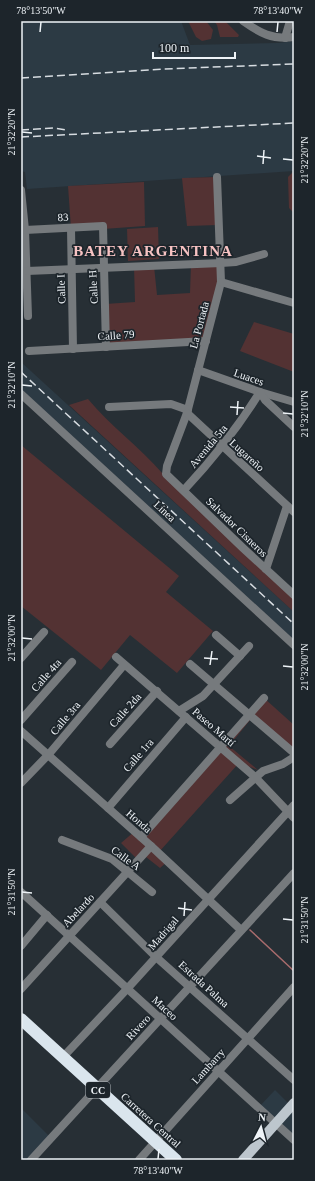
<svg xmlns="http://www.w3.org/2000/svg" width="315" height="1181" font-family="'Times New Roman',serif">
<rect width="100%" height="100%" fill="#272f35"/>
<g fill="#2c3a44">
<path d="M22 21H181L190 45 278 43 294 41V152H292L294 171 27 189 25 172 21 171Z"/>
<path d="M21 362 294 612V640L21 389Z"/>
<path d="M275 1090 294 1109V1140L258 1108Z"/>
<path d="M21 1108 51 1138 31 1160H21Z"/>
</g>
<g fill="#533233">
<path d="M188 21H206L213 30 211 39 202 41 196 37Z"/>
<path d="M214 21H225L239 35 238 37H220L217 25Z"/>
<path d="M294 171V213L289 208 288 177Z"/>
<path d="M217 177 218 225 187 226 182 178Z"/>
<path d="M144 182 145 226 103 229 71 228 68 186Z"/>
<path d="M158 227 159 259 128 261 127 229Z"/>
<path d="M221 263 206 341 106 347 105 304 135 302 134 266H154L157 295 190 293 191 264Z"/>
<path d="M254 322 294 334V372L240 351Z"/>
<path d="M88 399C110 426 140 447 163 474L294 597V612L69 405Z"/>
<path d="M21 445 179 576 166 592 213 631 177 673 130 635 101 670 21 606Z"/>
<path d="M264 698 294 725V753L251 719 229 746 258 770 239 763 159 852 168 861 160 868 146 857 138 860 121 843 135 831 140 837Z"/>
</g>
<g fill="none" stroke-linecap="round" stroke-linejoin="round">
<path stroke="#a96c6d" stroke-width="1.5" d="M250 930 294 971"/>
<g stroke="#767a7d" stroke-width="8">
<path d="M243 21C260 33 272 40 294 37"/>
<path d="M285 38 290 21"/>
<path d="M217 177 221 282 187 413 167 466 166 474 243 548 294 595"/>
<path d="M21 190 25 230 28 316"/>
<path d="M71 228 73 349"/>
<path d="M25 230 103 226 106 347"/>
<path d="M27 271 221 263 236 262 264 254"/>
<path d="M221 282 294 303"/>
<path d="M29 351 206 341"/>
<path d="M198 370 260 392 294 402"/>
<path d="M21 394 294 645"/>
<path d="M109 407 171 404 188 410"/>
<path d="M187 413 294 512"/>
<path d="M184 490C213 459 237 429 260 392L265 400 294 427"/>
<path d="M266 569 287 506"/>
<path d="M216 635 240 656"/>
<path d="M116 657 255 777 294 818"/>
<path d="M21 658 44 632"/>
<path d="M190 664 294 753"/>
<path d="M179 711 203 696 249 646"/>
<path d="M21 720 72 662"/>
<path d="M21 731 151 846 241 930"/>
<path d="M110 744 157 691"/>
<path d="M21 783 49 754 124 665"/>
<path d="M230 800 263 771 283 764 294 757"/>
<path d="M108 808 186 717"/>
<path d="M141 837 264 698"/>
<path d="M62 840 112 859 152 892"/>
<path d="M21 892 294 1140"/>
<path d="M100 902 156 957 294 1080"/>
<path d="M21 946 47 915"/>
<path d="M21 989 151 846"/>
<path d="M63 1057 127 989 294 805"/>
<path d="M31 1160 294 873"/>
<path d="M139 1160 294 987"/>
</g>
<path stroke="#bdc6cd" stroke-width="10" d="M243 1160 294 1103"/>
<path stroke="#dae5ed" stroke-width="12" d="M21 1019 176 1160"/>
<g stroke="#d7dce1" stroke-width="1.5" stroke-dasharray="8 4" stroke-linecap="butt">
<path d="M21 78 163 69 294 64"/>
<path d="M21 130 53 128 67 130"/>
<path d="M21 137 294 123"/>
<path d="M21 372 294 624"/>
</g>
</g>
<path fill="none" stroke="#eef3f7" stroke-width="1.5" d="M40 32 41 22M277 32 278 22M22 132 32 133M257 156 271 158M283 159 293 160M263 164 264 150M22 385 32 386M230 407 244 408M283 413 293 414M237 415 238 401M22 638 32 639M204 658 218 659M210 665 212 651M283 666 293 667M22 892 32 893M178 908 192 910M184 916 185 902M283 919 293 920M158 1159 159 1149"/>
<g text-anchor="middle" stroke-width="3.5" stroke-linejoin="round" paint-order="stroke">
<rect fill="#1d252b" stroke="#afb5ba" stroke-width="1" x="86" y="1082" width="24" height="16" rx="3"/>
<g font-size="10" font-weight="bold" fill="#eef3f7">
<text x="98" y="1094">CC</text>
</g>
<g font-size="11" fill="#eef3f7" stroke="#1d252b">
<text transform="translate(63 217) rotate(-3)" y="4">83</text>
<text transform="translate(93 287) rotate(-93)" y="4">Calle H</text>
<text transform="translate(61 289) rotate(-92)" y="4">Calle I</text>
<text transform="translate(199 325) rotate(-75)" y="4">La Portada</text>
<text transform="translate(116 335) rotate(-4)" y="4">Calle 79</text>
<text transform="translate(249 377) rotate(19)" y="4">Luaces</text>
<text transform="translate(208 446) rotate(-50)" y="4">Avenida 5ta</text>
<text transform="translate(247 455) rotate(42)" y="4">Lugareño</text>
<text transform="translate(165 511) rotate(43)" y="4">Línea</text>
<text transform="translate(237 527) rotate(44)" y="4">Salvador Cisneros</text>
<text transform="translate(46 675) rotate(-49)" y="4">Calle 4ta</text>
<text transform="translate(125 710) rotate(-48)" y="4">Calle 2da</text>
<text transform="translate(65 718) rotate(-50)" y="4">Calle 3ra</text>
<text transform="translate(214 727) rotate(41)" y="4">Paseo Martí</text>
<text transform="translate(138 755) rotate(-49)" y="4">Calle 1ra</text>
<text transform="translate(139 821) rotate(41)" y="4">Honda</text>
<text transform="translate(126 858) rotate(36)" y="4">Calle A</text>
<text transform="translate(78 910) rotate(-47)" y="4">Abelardo</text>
<text transform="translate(163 933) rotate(-49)" y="4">Madrigal</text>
<text transform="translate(204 984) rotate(42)" y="4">Estrada Palma</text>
<text transform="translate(165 1008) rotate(42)" y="4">Maceo</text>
<text transform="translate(138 1027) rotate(-47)" y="4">Rivero</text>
<text transform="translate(208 1066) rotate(-48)" y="4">Lambarry</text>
<text transform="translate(151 1120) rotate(42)" y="4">Carretera Central</text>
</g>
<g font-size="15" font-weight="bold" letter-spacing="1" fill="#f7c3c3" stroke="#1d252b">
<text x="153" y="256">BATEY ARGENTINA</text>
</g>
</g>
<rect width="315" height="1181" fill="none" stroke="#1d252b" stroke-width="44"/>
<g transform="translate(261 1127) rotate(6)" stroke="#1d252b" stroke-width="3" paint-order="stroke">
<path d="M0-3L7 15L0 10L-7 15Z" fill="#eef3f7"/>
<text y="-6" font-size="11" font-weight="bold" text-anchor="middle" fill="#eef3f7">N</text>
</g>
<path d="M153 52v6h82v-6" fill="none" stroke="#eef3f7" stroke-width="2"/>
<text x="159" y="52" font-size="12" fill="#eef3f7" stroke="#1d252b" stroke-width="3" paint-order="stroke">100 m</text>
<rect x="22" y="22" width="271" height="1137" fill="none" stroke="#eef3f7" stroke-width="1.5"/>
<g font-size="10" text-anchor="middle" fill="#eef3f7">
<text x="41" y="14">78°13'50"W</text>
<text x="278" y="14">78°13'40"W</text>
<text transform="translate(11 132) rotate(-90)" y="4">21°32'20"N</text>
<text transform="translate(304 160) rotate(-90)" y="4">21°32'20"N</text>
<text transform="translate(11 385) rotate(-90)" y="4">21°32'10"N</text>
<text transform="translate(304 414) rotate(-90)" y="4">21°32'10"N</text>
<text transform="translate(11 638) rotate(-90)" y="4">21°32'00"N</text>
<text transform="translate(304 667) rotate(-90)" y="4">21°32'00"N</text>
<text transform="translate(11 892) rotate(-90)" y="4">21°31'50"N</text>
<text transform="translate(304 920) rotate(-90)" y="4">21°31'50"N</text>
<text x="158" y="1174">78°13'40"W</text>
</g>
</svg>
